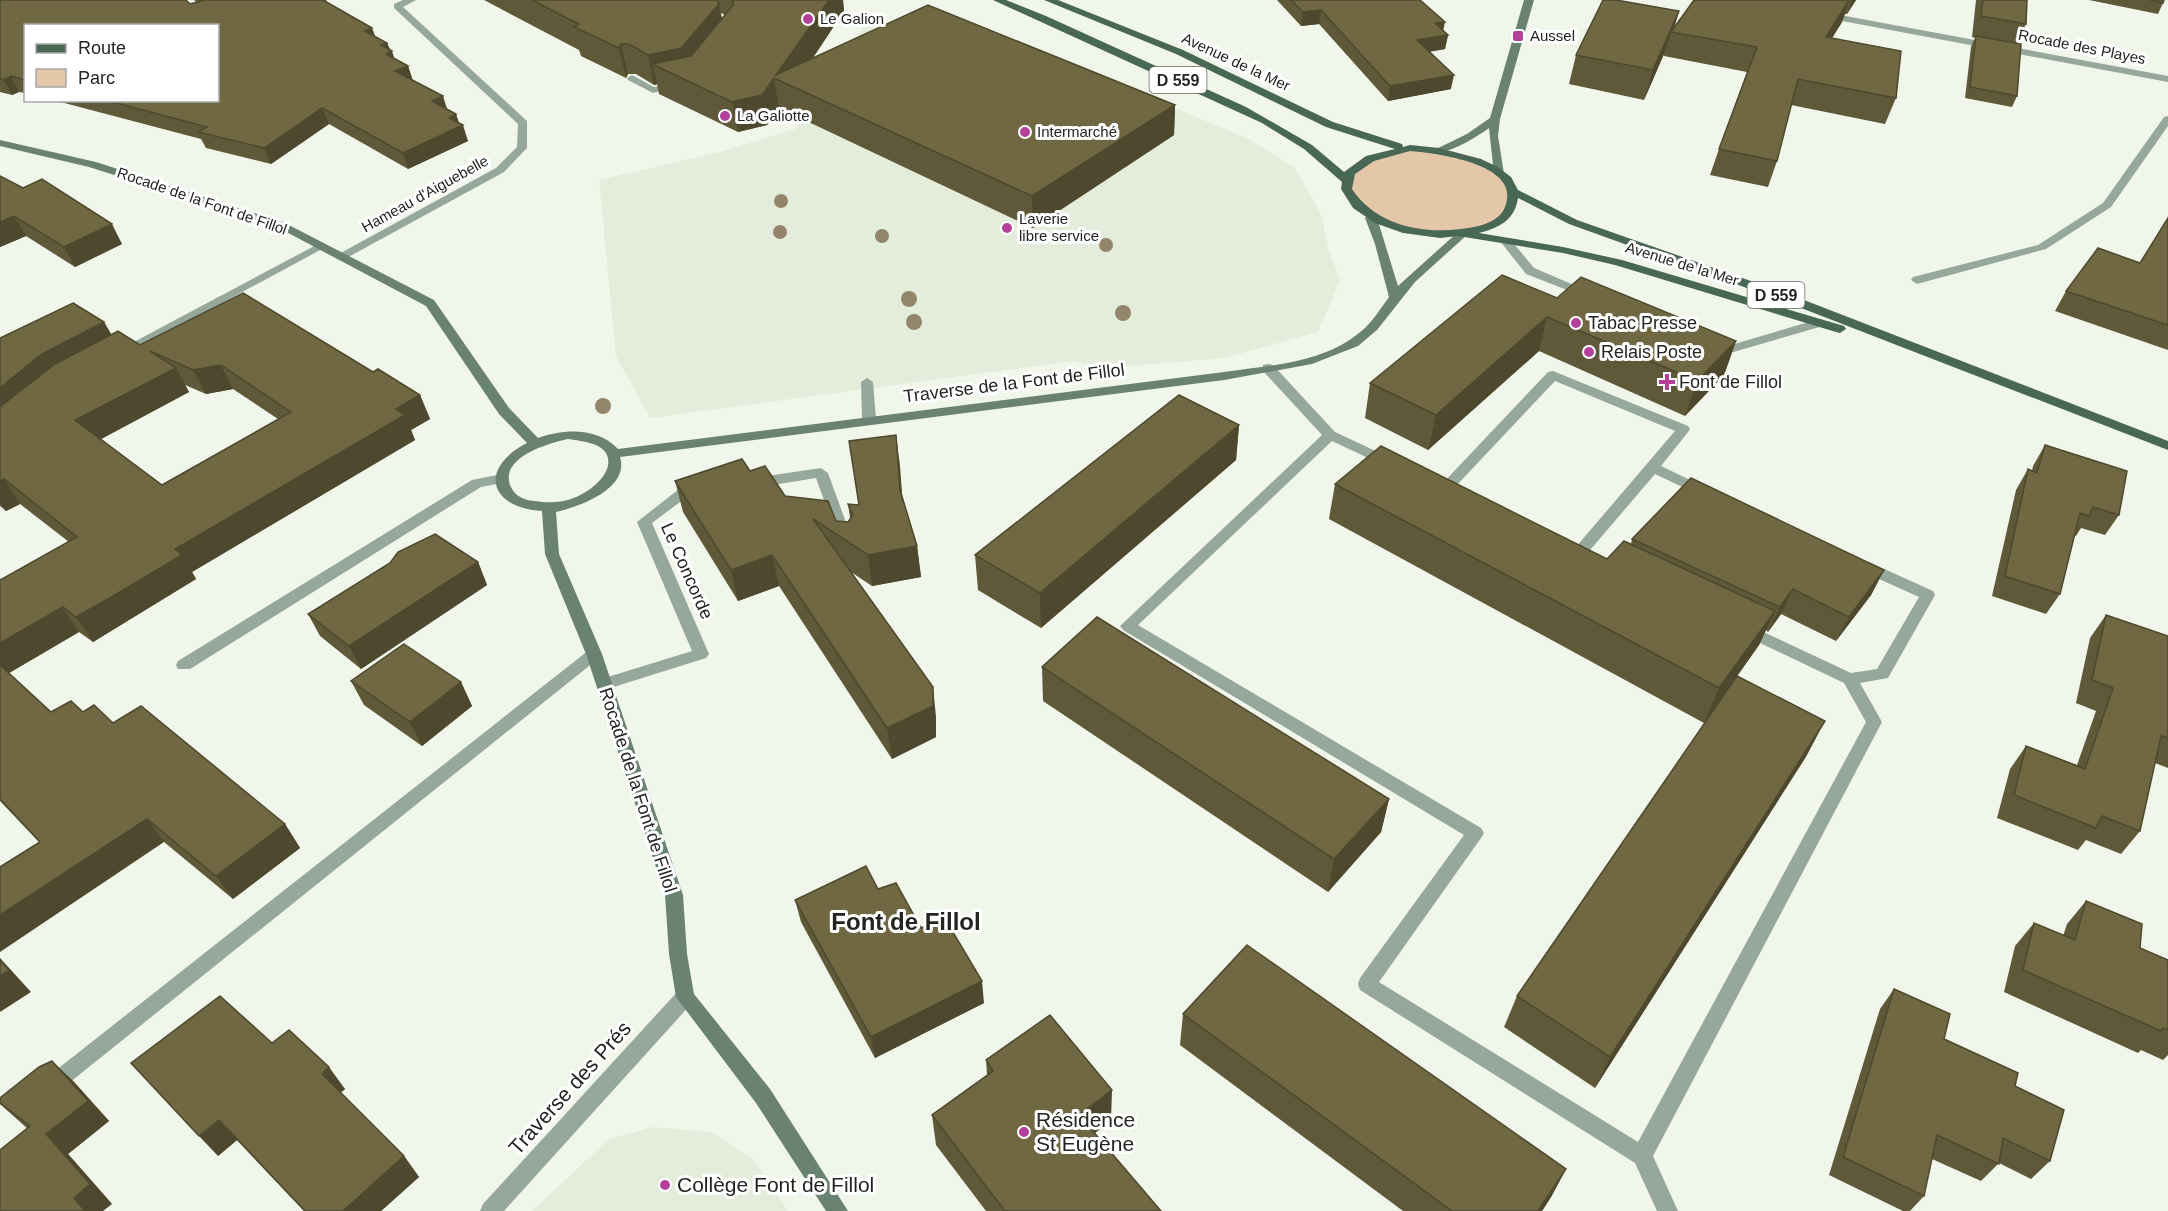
<svg xmlns="http://www.w3.org/2000/svg" width="2168" height="1211" font-family="Helvetica,sans-serif">
<rect width="100%" height="100%" fill="#f1f6eb"/>
<g fill="#e4eddb">
<path d="M932 18 1039 52 1247 138 1294 167 1321 214 1328 248 1340 280 1318 332 1224 358 1108 368 1074 361 650 418 616 356 599 180 724 151 795 129 865 25Z"/>
<path d="M653 1127 711 1132 754 1160 788 1211H532L609 1139Z"/>
</g>
<path fill="#e4c7a8" d="M1439 150 1499 174 1512 191 1504 219 1462 234 1393 228 1347 193 1353 168 1387 151Z"/>
<g fill="none" stroke-linecap="round" stroke-linejoin="round">
<g fill="#96a79c" fill-rule="evenodd">
<path d="M403 0H416L403 7 527 121V148L504 172 341 261 335 257 337 255 496 168 517 147 518 124 394 8V4Z"/>
<path d="M632 75 654 87 676 82 681 85 653 93 628 80 627 78Z"/>
<path d="M1506 238 1510 239 1534 268 1595 294 1589 298 1585 297 1526 274 1500 241Z"/>
<path d="M320 243 326 246 324 248 125 355H117L115 352Z"/>
<path d="M1819 319 1823 320V326L1730 353 1709 343 1715 339 1731 345Z"/>
<path d="M1268 364 1273 365 1335 432 1395 460 1397 463 1395 466H1385L1332 441 1138 625 1481 828 1484 833 1481 838 1379 982 1638 1142 1866 722 1844 683 1741 634 1738 630 1746 624 1751 626 1851 673 1877 669 1919 597 1859 570 1857 566 1859 562H1869L1933 591 1935 595 1888 678 1860 683 1882 722 1653 1156 1678 1211H1657L1635 1163 1360 990 1358 984 1360 978 1464 835 1123 630 1120 626 1322 435 1263 371V365Z"/>
<path d="M1553 371 1688 426 1690 429 1688 432 1661 466 1709 489 1711 492 1709 495H1699L1655 474 1585 556H1575L1573 552 1575 548 1675 431 1555 381 1455 487 1462 493 1460 496 1455 498 1439 488 1441 485 1548 372Z"/>
<path d="M867 378 873 382 876 419 869 423 862 419 861 382Z"/>
<path d="M821 468 828 473 852 539 850 543 845 544 838 539 816 478 754 488 747 483 754 478Z"/>
<path d="M502 474 509 479 507 482 481 487 190 669H178L176 665 178 661 472 480Z"/>
<path d="M697 485 702 487 704 490 702 493 688 496 652 523 709 654 706 658 604 690 598 688 596 684 598 680 692 651 637 522 679 489Z"/>
<path d="M594 648 599 650 602 654 599 658 69 1083 62 1086 55 1083 52 1077 55 1071 589 650Z"/>
</g>
<g fill="#96a79c" fill-rule="evenodd">
<path d="M1824 12 2168 76V82L1821 17V13Z"/>
<path d="M2168 116V126L2111 207 2046 249 1917 284 1911 280 1913 277 2038 245 2103 203 2164 117Z"/>
<path d="M685 989 692 991 694 997 692 1003 504 1211H480L483 1204 678 991Z"/>
</g>
<g fill="#698272" fill-rule="evenodd">
<path d="M1524 0H1534L1500 119 1498 136 1504 174 1499 177 1494 174 1489 128C1478 136 1444 158 1434 150L1467 134 1490 118Z"/>
<path d="M0 140 96 162 285 223 434 300 509 408 538 438C564 429 597 427 618 449L1224 372C1267 366 1320 363 1355 336 1370 326 1379 311 1389 297L1375 244 1365 218 1367 216H1375L1377 218 1398 286 1458 232H1466L1468 234 1415 282 1377 330 1358 346 1312 364 1224 380 620 457C630 489 578 507 556 512L559 554 602 654 683 895 687 954 694 994 770 1089 848 1211H826L756 1103 676 997 669 954 665 895 586 654 545 554 542 511C489 508 478 468 527 443L499 414 426 306 277 227 89 167 0 146ZM568 439C580 441 599 442 606 453 617 473 587 494 571 499 559 503 548 503 535 501 527 501 516 497 512 489 495 459 548 443 568 439Z"/>
</g>
<path fill="#496755" fill-rule="evenodd" d="M993 0H1006L1046 16 1246 107 1312 145 1344 172 1366 156 1395 149 1326 127 1176 54 1044 0H1058L1183 50 1333 122 1402 144 1403 147 1410 145 1439 148 1481 159 1498 167 1511 177 1518 190 1577 220 1791 295 2168 441V450L1783 301 1569 224 1518 198C1515 220 1499 228 1479 233L1563 247 1622 260 1844 326 1846 329 1840 333 1836 332 1615 265 1563 253 1458 236 1440 238 1403 233 1375 223 1353 208 1341 189 1342 182 1304 149 1262 123ZM1410 151C1435 153 1513 163 1507 199 1506 206 1504 211 1499 216 1489 225 1475 227 1461 229 1421 234 1376 225 1352 189L1355 174 1374 161Z"/>
</g>
<g fill="#93856a">
<circle cx="781" cy="201" r="7"/>
<circle cx="780" cy="232" r="7"/>
<circle cx="882" cy="236" r="7"/>
<circle cx="1106" cy="245" r="7"/>
<circle cx="909" cy="299" r="8"/>
<circle cx="1123" cy="313" r="8"/>
<circle cx="914" cy="322" r="8"/>
<circle cx="603" cy="406" r="8"/>
</g>
<g fill="#5f5939" fill-rule="evenodd">
<path d="M0 0 190 4 196 2 194 0H326L327 2 372 28 375 36 387 43 394 58 408 66 413 81 448 110 456 114 459 123 468 141 408 169 329 124 271 164 206 148 201 139 53 100H218L26 26V93L19 92 12 95 0 92Z"/>
<path d="M484 0H843L844 11 813 58 1175 105 1174 135 1033 228 779 108 767 125 738 132 659 94 657 84 654 85 636 74H628L626 78 581 56 579 50ZM721 13 725 15 722 19Z"/>
<path d="M1277 0H1420L1443 31 1448 35 1445 49 1429 52 1451 89 1388 101 1319 24 1301 26Z"/>
<path d="M1694 0H1856L1847 14H1845L1842 22 1832 38 1896 98 1885 124 1791 105 1777 161 1768 187 1710 175 1719 149 1747 72 1664 56V54L1644 100 1569 84 1576 55 1679 11 1674 27Z"/>
<path d="M1976 0H2027L2026 24 2017 43V96L2012 107 1965 98 1971 47 1975 38 1972 37Z"/>
<path d="M2089 0H2164L2163 3 2158 14Z"/>
<path d="M0 176 122 244 75 267 26 236 0 247Z"/>
<path d="M2168 218V350L2055 311 2066 291 2140 263Z"/>
<path d="M1557 298 1736 341 1724 375 1685 416 1539 351 1428 450 1365 418 1370 383Z"/>
<path d="M104 322 111 334 140 345 373 372 420 395 430 419 411 430 415 440 192 572 196 579 93 642 79 632 9 673 51 712H83L113 723 285 824 300 848 233 899 164 842H39L0 801V580L69 542 20 504 6 511 0 506V338ZM185 385 206 394 233 389 278 419 162 485 101 439 189 392Z"/>
<path d="M1239 425 1236 460 1041 628 978 590 975 555Z"/>
<path d="M896 435 902 495 917 546 921 577 872 586 851 572 936 717V737L892 759 779 586 738 601 683 512 675 481 750 471 785 496 836 521 848 522 850 518 848 504 859 505 849 441Z"/>
<path d="M2045 445 2119 515 2105 535 2081 528 2076 536 2074 535 2060 594 2046 614 1992 596 2016 490 2028 469 2032 471 2033 466Z"/>
<path d="M1335 484 1607 559 1631 544 1632 539 1884 570 1871 595 1836 641 1781 614 1768 632 1766 630 1759 645 1704 723 1329 519Z"/>
<path d="M478 562 487 585 361 669 320 636 308 614Z"/>
<path d="M2106 615 2168 636V768L2155 763 2140 831 2121 854 2086 840 2078 850 1997 818 2010 769 2026 746 2077 765 2096 711 2076 703 2090 638Z"/>
<path d="M1042 667 1389 799 1381 832 1328 892 1043 701Z"/>
<path d="M351 681 461 682 472 706 422 746 364 705Z"/>
<path d="M1807 755 1595 1088 1504 1027 1517 996Z"/>
<path d="M878 889 984 1003 875 1058 801 922 795 900Z"/>
<path d="M2086 901 2140 948 2168 960V1055L2163 1060 2141 1050 2138 1053 2004 992 2015 946 2034 923 2063 936 2067 924Z"/>
<path d="M1894 989 1944 1039 2015 1086 2050 1161 2031 1179 1999 1163 1981 1181 1932 1159 1924 1196 1910 1211H1903L1829 1175 1880 1009Z"/>
<path d="M1183 1014 1566 1169 1551 1197 1542 1211H1403L1180 1045Z"/>
<path d="M272 1043 345 1089 340 1093 404 1156 419 1177 381 1211H304L237 1140 218 1156Z"/>
<path d="M986 1060 1111 1120 1095 1133 1161 1211H986L936 1145 932 1115 987 1075Z"/>
<path d="M52 1061 74 1082 109 1121 68 1154 112 1204 0 1104Z"/>
</g>
<g fill="#4e492e">
<path d="M829 0H843L844 11 793 87 776 75Z"/>
<path d="M1849 0 1842 22 1817 62 1826 37Z"/>
<path d="M1852 0H1856L1847 14Z"/>
<path d="M719 4 724 33 687 78 652 64 657 84 654 85 648 55Z"/>
<path d="M1321 10 1319 24 1301 26 1303 12Z"/>
<path d="M1679 11 1673 32H1671L1664 54 1644 100 1653 70Z"/>
<path d="M1445 22 1442 36 1448 35 1445 49 1414 54 1417 40 1435 23Z"/>
<path d="M372 28 377 43 365 31Z"/>
<path d="M387 43 391 52 392 51 397 67 388 60 381 45Z"/>
<path d="M621 44 628 74 626 78 619 48Z"/>
<path d="M408 66 413 81 395 71Z"/>
<path d="M1454 75 1451 89 1388 101 1390 86Z"/>
<path d="M11 76 19 92 12 95 4 80Z"/>
<path d="M774 78 779 108 767 125 738 132 732 102Z"/>
<path d="M443 96 448 112 432 101Z"/>
<path d="M1175 105 1174 135 1033 228 1032 196Z"/>
<path d="M322 108 329 124 271 164 264 148Z"/>
<path d="M456 114 460 127 463 125 468 141 408 169 403 153 449 118Z"/>
<path d="M14 216 26 236 0 247V222Z"/>
<path d="M112 224 122 244 75 267 64 247Z"/>
<path d="M1547 317 1539 351 1428 450 1436 415Z"/>
<path d="M104 322 118 346 0 424V388L42 354Z"/>
<path d="M1736 341 1724 375 1685 416 1697 381Z"/>
<path d="M221 365 233 389 206 394 193 370Z"/>
<path d="M176 368 189 392 90 445 75 420Z"/>
<path d="M420 395 430 419 411 430 415 440 192 572 196 579 93 642 76 617 175 549 396 409Z"/>
<path d="M1239 425 1236 460 1041 628 1040 593Z"/>
<path d="M896 435 900 466 904 521 900 490Z"/>
<path d="M4 479 20 504 6 511 0 503V481Z"/>
<path d="M917 546 921 577 872 586 868 555Z"/>
<path d="M772 555 779 586 738 601 731 570Z"/>
<path d="M478 562 487 585 361 669 349 646Z"/>
<path d="M1884 570 1871 595 1836 641 1849 617Z"/>
<path d="M1793 589 1781 614 1768 632 1780 607Z"/>
<path d="M63 607 79 632 4 676 0 671V643Z"/>
<path d="M1775 611 1759 645 1704 723 1719 688Z"/>
<path d="M461 682 472 706 422 746 410 722Z"/>
<path d="M933 687 936 717V737L892 759 887 728Z"/>
<path d="M1825 721 1807 755 1595 1088 1610 1057Z"/>
<path d="M1389 799 1381 832 1328 892 1334 859Z"/>
<path d="M147 819 164 842 0 952V915Z"/>
<path d="M285 824 300 848 233 899 216 876Z"/>
<path d="M0 958 31 992 0 1012Z"/>
<path d="M982 981 984 1003 875 1058 871 1037Z"/>
<path d="M52 1061 74 1082 109 1121 68 1154 112 1204 103 1211H85L74 1198 46 1134Z"/>
<path d="M329 1067 345 1089 338 1095 322 1074Z"/>
<path d="M1112 1090 1111 1120 1080 1145 1079 1115Z"/>
<path d="M219 1120 237 1140 218 1156 199 1136Z"/>
<path d="M404 1156 419 1177 381 1211H343Z"/>
<path d="M1566 1169 1551 1197 1542 1211H1538Z"/>
</g>
<g fill="#6f6842" stroke="#4e492e" stroke-width="1.5" fill-rule="evenodd">
<path d="M0 0H186L190 4 202 1 200 0H323L372 28 365 31 387 43 381 45 392 51 386 54 408 66 395 71 443 96 432 101 456 114 449 118 463 125 403 153 322 108 264 148 198 132 207 127 105 100H218V26H26V80L11 76 4 80 0 79Z"/>
<path d="M532 0H717L719 4 681 48 648 55 629 44H621L619 48 574 27 579 24Z"/>
<path d="M732 0H829L776 75 928 5 1175 105 1032 196 774 78 762 95 732 102 652 64 691 56 734 4Z"/>
<path d="M1291 0H1420L1445 22 1435 23 1448 35 1417 40 1454 75 1390 86 1321 10 1303 12Z"/>
<path d="M1603 0H1616L1679 11 1653 70 1576 55Z"/>
<path d="M1694 0H1849L1826 37 1901 51 1896 98 1798 79 1777 161 1719 149 1757 47 1671 32Z"/>
<path d="M1983 0H2027L2026 24 1981 16Z"/>
<path d="M2150 0H2164L2163 3Z"/>
<path d="M1976 36 2021 44 2017 96 1970 87Z"/>
<path d="M0 176 23 188 42 179 112 224 64 247 14 216 0 222Z"/>
<path d="M2168 218V325L2066 291 2098 248 2140 263Z"/>
<path d="M1502 275 1557 298 1581 277 1736 341 1697 381 1547 317 1436 415 1370 383Z"/>
<path d="M243 293 373 372 378 369 420 395 396 409 405 415 175 549 182 555 108 599 76 617 63 607 0 643V580L77 537 4 479 0 481V407L55 364 118 331 140 345ZM150 351 193 370 221 365 291 412 162 485 75 420 176 368Z"/>
<path d="M73 303 104 322 42 354 0 388V338Z"/>
<path d="M1179 395 1239 425 1040 593 975 555Z"/>
<path d="M896 435 900 490 917 546 868 555 813 519 933 687V706L887 728 772 555 731 570 675 481 742 459 750 471 765 466 785 496 828 501 836 521 848 522 853 515 848 504 859 505 849 441Z"/>
<path d="M2045 445 2127 471 2119 515 2093 507 2089 516 2080 513 2060 594 2005 576 2028 469 2037 473Z"/>
<path d="M1381 446 1607 559 1624 541 1775 611 1719 688 1335 484Z"/>
<path d="M1691 478 1884 570 1849 617 1793 589 1780 607 1632 539Z"/>
<path d="M435 534 478 562 349 646 308 614 390 563 398 552Z"/>
<path d="M2106 615 2168 636V738L2161 736 2140 831 2102 816 2096 828 2014 795 2026 746 2085 769 2113 688 2092 680Z"/>
<path d="M1097 617 1389 799 1334 859 1042 667Z"/>
<path d="M404 644 461 682 410 722 351 681Z"/>
<path d="M0 665 51 712 71 701 83 712 94 705 113 723 141 706 285 824 216 876 147 819 0 915V867L40 842 0 799Z"/>
<path d="M1737 676 1825 721 1610 1057 1517 996Z"/>
<path d="M866 866 878 889 896 883 921 928 944 917 982 981 871 1037 795 900Z"/>
<path d="M2086 901 2142 924 2140 948 2168 960V1030L2163 1028 2161 1031 2023 970 2034 923 2075 940Z"/>
<path d="M1247 945 1566 1169 1538 1211H1452L1183 1014Z"/>
<path d="M0 960 9 970 0 976Z"/>
<path d="M1894 989 1950 1014 1944 1039 2018 1073 2015 1086 2064 1110 2050 1161 2003 1138 1999 1164 1937 1135 1924 1196 1843 1157Z"/>
<path d="M220 996 272 1043 289 1030 329 1067 322 1074 404 1156 343 1211H305L219 1120 199 1136 131 1063Z"/>
<path d="M1050 1015 1112 1090 1079 1115 1161 1211H1005L932 1115 993 1071 986 1060Z"/>
<path d="M52 1061 88 1101 46 1134 90 1184 74 1198 85 1211H0V1150L30 1126 0 1103V1098L39 1067Z"/>
</g>
<g fill="#b44099" stroke="#fff" stroke-width="2">
<circle cx="808" cy="19" r="6"/>
<rect x="1512" y="30" width="12" height="12" rx="3"/>
<circle cx="725" cy="116" r="6"/>
<circle cx="1025" cy="132" r="6"/>
<circle cx="1007" cy="228" r="6"/>
<circle cx="1576" cy="323" r="6"/>
<circle cx="1589" cy="352" r="6"/>
<path d="M1664 373h6v6h6v6h-6v6h-6v-6h-6v-6h6z"/>
<circle cx="1024" cy="1132" r="6"/>
<circle cx="665" cy="1185" r="6"/>
</g>
<g text-anchor="middle" stroke-width="6" stroke-linejoin="round" paint-order="stroke">
<g font-size="15" fill="#232521" stroke="#fff" text-anchor="start">
<text x="820" y="24">Le Galion</text>
<text x="1530" y="41">Aussel</text>
<text x="737" y="121">La Galiotte</text>
<text x="1037" y="137">Intermarché</text>
<text x="1019" y="224">Laverie<tspan x="1019" dy="17">libre service</tspan></text>
</g>
<g font-size="15" fill="#232521" stroke="#fff">
<text transform="translate(2082 47) rotate(11)" y="5">Rocade des Playes</text>
<text transform="translate(1236 62) rotate(25)" y="5">Avenue de la Mer</text>
<text transform="translate(425 194) rotate(-29)" y="5">Hameau d'Aiguebelle</text>
<text transform="translate(202 201) rotate(19)" y="5">Rocade de la Font de Fillol</text>
<text transform="translate(1682 264) rotate(17)" y="5">Avenue de la Mer</text>
</g>
<g fill="#fff" stroke="#656664" stroke-width="1.5">
<rect x="1149.5" y="67" width="57" height="26" rx="4.5"/>
<rect x="1747.5" y="282" width="57" height="26" rx="4.5"/>
</g>
<g font-size="16" font-weight="bold" fill="#232521">
<text x="1178" y="86">D 559</text>
<text x="1776" y="301">D 559</text>
</g>
<g font-size="18" fill="#232521" stroke="#fff" text-anchor="start">
<text x="1588" y="329">Tabac Presse</text>
<text x="1601" y="358">Relais Poste</text>
<text x="1679" y="388">Font de Fillol</text>
</g>
<g font-size="18" fill="#232521" stroke="#fff">
<text transform="translate(1014 383) rotate(-7)" y="6">Traverse de la Font de Fillol</text>
<text transform="translate(687 571) rotate(66)" y="6">Le Concorde</text>
<text transform="translate(638 790) rotate(72)" y="6">Rocade de la Font de Fillol</text>
</g>
<g font-size="21" fill="#232521" stroke="#fff">
<text transform="translate(570 1088) rotate(-48)" y="7">Traverse des Prés</text>
</g>
<g font-size="21" fill="#232521" stroke="#fff" text-anchor="start">
<text x="1036" y="1127">Résidence<tspan x="1036" dy="24">St Eugène</tspan></text>
<text x="677" y="1192">Collège Font de Fillol</text>
</g>
<g font-size="24" font-weight="bold" fill="#232521" stroke="#fff">
<text x="906" y="930">Font de Fillol</text>
</g>
</g>
<rect x="24" y="24" width="195" height="78" fill="#ffffff" stroke="#a7a8a6" stroke-width="1.5"/>
<rect x="36" y="44" width="30" height="9" fill="#496755" stroke="#a7a8a6" stroke-width="1.5"/>
<text x="78" y="54" font-size="18" fill="#232521">Route</text>
<rect x="36" y="69" width="30" height="18" fill="#e4c7a8" stroke="#a7a8a6" stroke-width="1.5"/>
<text x="78" y="84" font-size="18" fill="#232521">Parc</text>
</svg>
